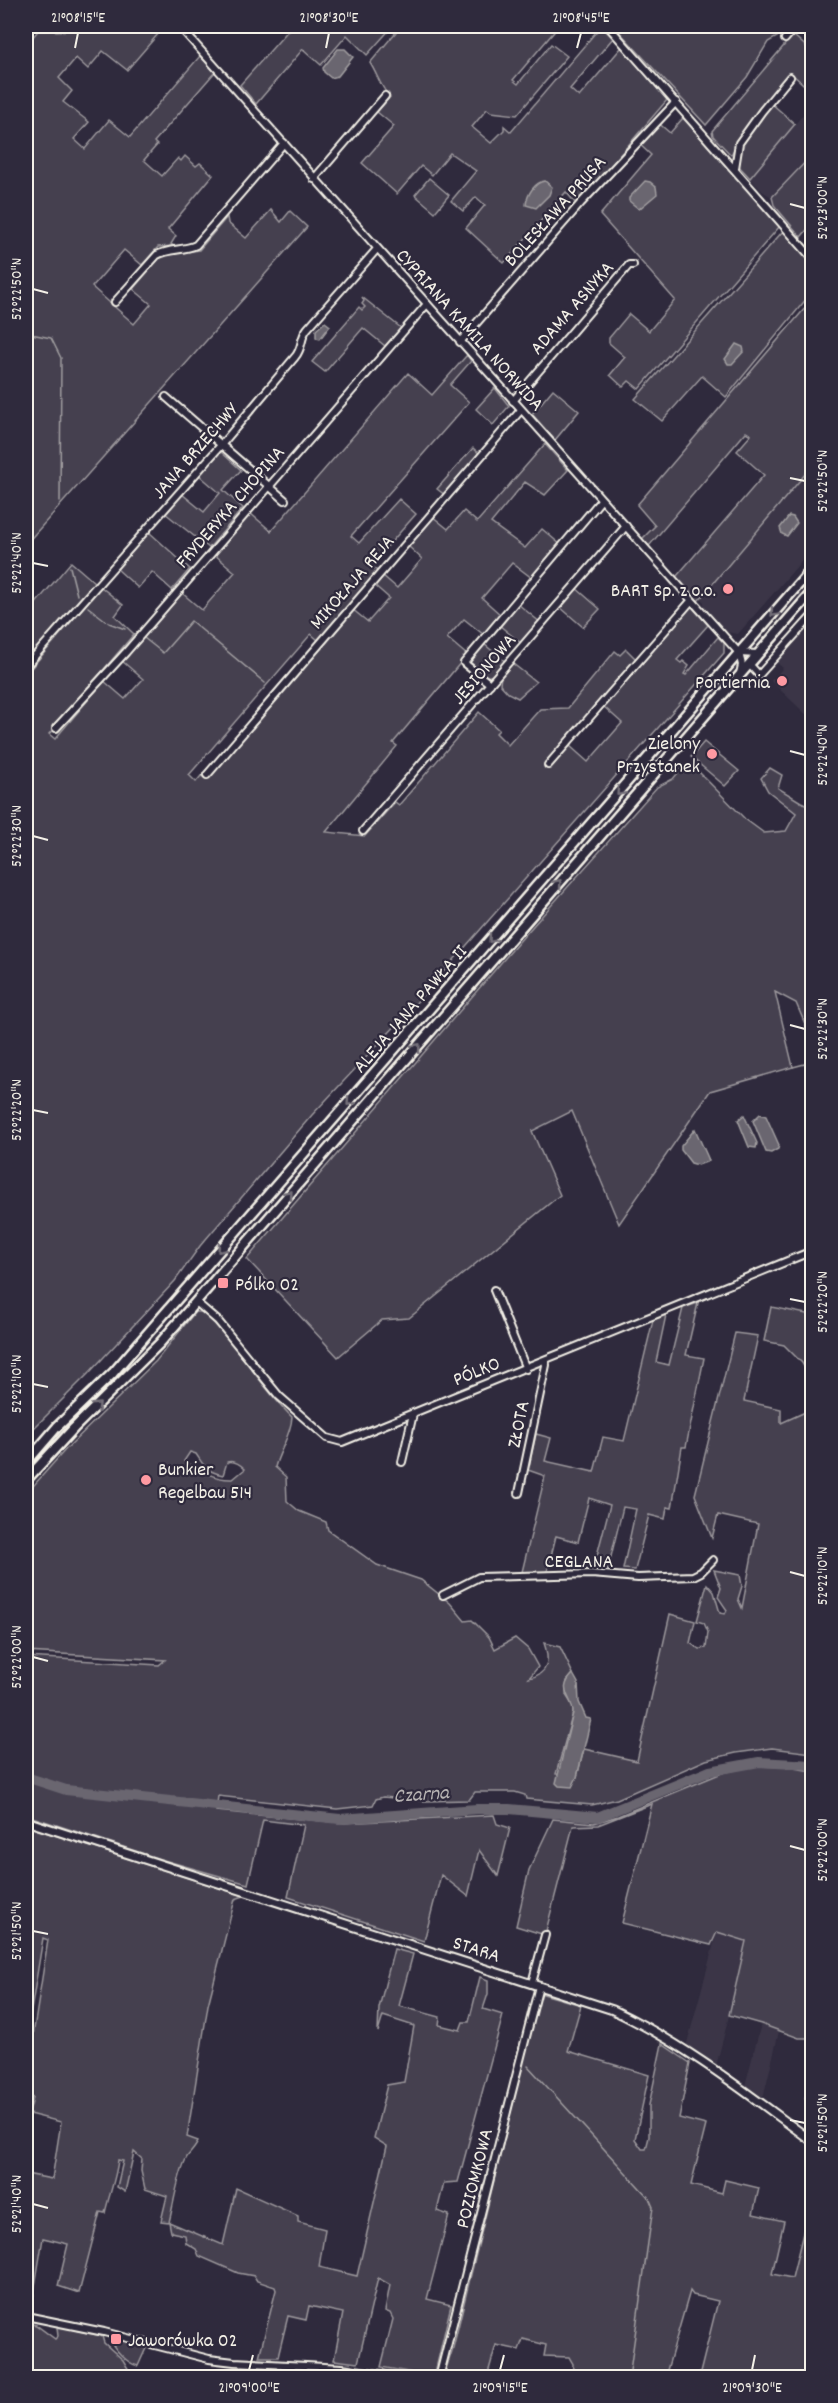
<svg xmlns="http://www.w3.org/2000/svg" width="838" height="2403" font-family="Dekko,sans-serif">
<rect width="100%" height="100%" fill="#2f2a3d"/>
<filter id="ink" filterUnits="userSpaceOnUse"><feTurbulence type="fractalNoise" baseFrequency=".0167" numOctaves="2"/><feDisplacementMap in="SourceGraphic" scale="12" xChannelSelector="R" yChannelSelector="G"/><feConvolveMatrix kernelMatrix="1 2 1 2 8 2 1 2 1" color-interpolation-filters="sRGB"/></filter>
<g filter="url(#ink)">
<g fill="#3b3647">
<path d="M26 26H42L26 45Z"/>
<path d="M812 104V155L772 197 762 191 750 178Z"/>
<path d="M812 466V549L738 634 726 632 704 608V602L700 598Z"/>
<path d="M812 620V720L771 681 783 668 776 662Z"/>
<path d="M811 1898 763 2098 745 2086 761 2024 729 2016 716 2066 686 2047 717 1932Z"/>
</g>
<g fill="#454050" stroke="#9c989c" stroke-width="1.5" fill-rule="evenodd">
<path d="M42 26H165L127 70 103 51 88 69 76 58 59 78 72 91 63 102 89 122 74 139 85 149 109 120 130 137 200 56 215 72 154 142 157 145 144 160 162 176 178 158 181 161 185 156 196 166 200 163 213 175 168 229 176 236 171 244 174 246 158 247 142 265 124 250 92 287 134 324 151 304 133 289 161 256 199 250 227 217 228 223 246 238 271 210 281 222 290 211 307 227 26 544V45Z"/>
<path d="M292 26H393L367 55 347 35 321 65 303 49 256 104 240 85Z"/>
<path d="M401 26H559L513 80 518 84 551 44 567 56 517 115 491 112 487 109 472 127 491 143 504 130V126L511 132 601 26 613 38 570 89 579 97 622 47 667 100 577 205 566 192 504 263 466 228 485 205 476 197 463 211 451 201 476 171 450 153 432 175 421 166 397 194 362 163 394 126 377 112 390 97C381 88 377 74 370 63Z"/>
<path d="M614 26H775L784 33 768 42 747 77 706 125Z"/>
<path d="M793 35 810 50 812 48V92L791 73C768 99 745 124 731 155L713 136 712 131Z"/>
<path d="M771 103 795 124 750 178 736 163 740 146Z"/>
<path d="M683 118 780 226 639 389 629 381 623 387 610 375 625 357 609 343V338L629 314 649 331 675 300 600 215 651 155 637 142 656 121 670 133Z"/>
<path d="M812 155V224L801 237 774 205 772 197Z"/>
<path d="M429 178 449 195 435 212 415 195Z"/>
<path d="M784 230 812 263V292L726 397 702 376 662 421 635 399Z"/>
<path d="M362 297 401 328 385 346 363 328 325 372 312 362 359 307 362 310 365 307 362 304 364 301Z"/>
<path d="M812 300V466L698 601 676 577 764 475 737 451 751 435 746 432 649 546 642 539 655 526 637 505Z"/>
<path d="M467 355 471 361 450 385 469 402 351 536 359 543 399 499 416 514 371 565 378 572 318 640 311 634 189 775 196 782 201 776 206 778 212 775 216 767 352 609 368 622 389 598 373 584 382 575 397 588 422 559 407 545 432 516 448 529 464 511 477 522 545 444 568 470 545 495 525 482 491 523 525 548 542 529 561 545 532 578 512 563 482 598 501 615 484 635 464 619 447 638 467 655 393 743 397 746 326 832 365 836 395 802 399 805 479 712 499 730 496 733 508 745 540 709 568 708 615 651 620 655 626 649 637 660 546 765 550 768 570 746 588 762 622 723 603 706 691 606 708 625 677 660 681 663 683 661 689 666 684 674 686 675 718 637 724 643V653L400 1021 312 1115 200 1246 175 1281 89 1373 26 1436V674L101 587 123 605 115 616 134 634 49 734 55 739 104 681 125 699 143 679 122 661 182 593 202 610 235 572 215 555 250 513 271 531 408 373 432 395Z"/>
<path d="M495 388 509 406 493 425 476 409Z"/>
<path d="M553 389 579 411 555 440 532 414Z"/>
<path d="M473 448 481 455 445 495 437 489Z"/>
<path d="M221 452 241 470 223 490 243 508 209 548 165 513 182 494 204 512 220 493 199 475 218 453Z"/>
<path d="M149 532 190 569 172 590 152 572 138 588 117 569Z"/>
<path d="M71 562 94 582 26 661V615Z"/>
<path d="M576 588 600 609 583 627 560 607Z"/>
<path d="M518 604 541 623 522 644 499 625Z"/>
<path d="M484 644 507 663 495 675 485 677 468 662Z"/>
<path d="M512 663 536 682 518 698 508 693 500 684 501 676Z"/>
<path d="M704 742 739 771 725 786 691 757Z"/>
<path d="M682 768 696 769 745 819 764 833 786 831 796 813 768 791 761 778 770 768 782 775 778 788 801 802 812 807V1040L796 1003 775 992 793 1067 710 1091 619 1224 572 1111 532 1131 560 1195 409 1318 382 1320 338 1357 247 1259 524 936 657 787 673 779Z"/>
<path d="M698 1303 686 1355 704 1358 686 1447H682L672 1508 667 1507 665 1519 649 1515 635 1570 623 1569 636 1509 623 1507 608 1569 594 1567 610 1505 589 1498 578 1542 556 1536 547 1572H522L545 1476 528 1470 536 1434 551 1438 545 1461 594 1472 603 1437 624 1441 653 1320 666 1315 656 1362 669 1365 683 1308Z"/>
<path d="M771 1307 812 1315V1380L802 1363 784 1345 764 1341Z"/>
<path d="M195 1312H202C237 1343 259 1385 292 1417 291 1435 280 1449 275 1467L286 1477 287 1501 299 1511 326 1522 328 1530 377 1565 421 1580 450 1603 465 1621 472 1620 489 1637 495 1649 515 1638 528 1649 538 1667 529 1678C549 1674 550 1660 544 1643L560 1647 573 1674 567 1681 566 1695 573 1706V1713L556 1774 577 1777 584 1749 637 1761 670 1614 695 1621 690 1643 699 1649 706 1648 708 1632 704 1623 697 1621 707 1584 714 1592 720 1613 725 1614 727 1610 718 1597 721 1588 714 1570 740 1575 742 1586 738 1599 742 1608 758 1524 718 1515 712 1538 695 1495 735 1333 758 1336 744 1401 781 1409V1423L812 1409V1753L772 1748 736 1753 706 1760 617 1799 592 1805 526 1799 525 1795 515 1792H475L469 1800 424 1801 383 1797 376 1799 373 1805 337 1809 218 1796 216 1811 343 1823 494 1815 497 1824 510 1828 498 1876 479 1850 468 1896 441 1875 424 1941 288 1897 304 1825 263 1820 248 1884 160 1859 26 1815V1657L159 1665 165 1660 26 1652V1494L66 1449 156 1361ZM190 1452 196 1454C205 1467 205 1471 223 1475L227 1462C234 1460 240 1464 245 1469L233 1479C215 1480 199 1470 184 1461Z"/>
<path d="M754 1766 787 1767 812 1771V2038H799L761 2024 729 2015 746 1941 717 1932 711 1945 622 1923 652 1804 598 1825 573 1826 545 1935 516 1926 529 1870 553 1819 594 1823 618 1816 722 1773Z"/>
<path d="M26 1826 244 1896 235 1899 208 2005 187 2137 198 2141C196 2148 191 2151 187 2157 178 2173 174 2203 169 2222L223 2245 236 2188 298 2216V2222L325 2229 319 2267 357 2276 387 2146 374 2138 387 2085 404 2082 414 2026 383 2016 378 2032 379 2008 394 1949 413 1954 399 2006 440 2017 439 2025 460 2030 463 2022H469L480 1977 488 1980V1994L483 2009 503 2015 458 2182 444 2183 437 2211 449 2215 427 2299 451 2305 434 2377 381 2367 393 2319 390 2313 385 2311 390 2285 378 2278 358 2363 334 2360 343 2313 309 2306 306 2320 288 2316 278 2357H259L276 2290 275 2287 257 2281 254 2276 238 2273 199 2256 196 2249 186 2243 185 2235 171 2232 169 2222 161 2221 167 2196 145 2189 141 2171 142 2159 134 2152 125 2192 117 2187 123 2161 118 2160C116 2178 109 2195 105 2213L100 2212 79 2293 58 2286 68 2244 43 2238 31 2310 26 2311V2174L52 2179 61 2122 29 2114 33 2098 26 2095V2080L48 1940 43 1938 26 2041Z"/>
<path d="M540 1993 581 2005 568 2051 649 2075 635 2139 642 2149H646L649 2137V2105L662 2044 690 2063 679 2118 706 2125 691 2185 722 2193 725 2180 759 2188 753 2214 784 2221 772 2274 792 2278 812 2196V2377H699L718 2301 693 2295 690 2291 665 2377H572L573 2364 569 2357 544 2356 546 2345 523 2339 519 2350 496 2345 487 2377 443 2378 453 2348Z"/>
<path d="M812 2066V2101L805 2099Z"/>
<path d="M26 2320 27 2323 36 2325 55 2339 58 2336 57 2328 61 2327 102 2336 104 2343 123 2360 133 2377H26Z"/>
<path d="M110 2338 147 2346 138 2366C128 2364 112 2348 110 2338Z"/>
</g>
<g fill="#6a6670" stroke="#a19ea0" stroke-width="1.5">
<path d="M338 49H345L353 57 338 76 331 78 324 72 323 68Z"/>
<path d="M545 181 552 187 549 195 536 208 526 205C527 194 535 182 545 181Z"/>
<path d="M645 181 650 182 656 187 657 194 639 209 629 201V198Z"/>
<path d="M325 322 330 326 320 339 316 338V330Z"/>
<path d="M736 344 743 347 744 351 732 364H728L725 359Z"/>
<path d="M789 516 793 517 797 523 787 536 782 534 780 528Z"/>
<path d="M760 1114 766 1116 779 1145 778 1149 771 1153 766 1152 753 1121Z"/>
<path d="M744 1115 757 1143 756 1148 749 1147 738 1120Z"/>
<path d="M695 1129 708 1158 709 1161 698 1165 691 1163 681 1150V1146Z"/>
<path d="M573 1674 578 1683 579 1702 586 1718 591 1719 577 1777 572 1787 559 1786 556 1783 573 1713C573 1696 556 1691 573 1674Z"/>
</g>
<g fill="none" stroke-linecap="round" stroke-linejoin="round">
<g stroke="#a19ea0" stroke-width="1.5">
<path d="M26 31H30"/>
<path d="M39 31 118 30 138 26"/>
<path d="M26 333 51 338 61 358 60 502"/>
<path d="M70 567 77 595"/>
<path d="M88 607 109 623 125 629"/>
<path d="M144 638 163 653 191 621 265 683"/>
<path d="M793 1067 812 1062"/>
<path d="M528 2066 649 2198 653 2207 629 2378"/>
</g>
<path stroke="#6a6670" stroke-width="10" d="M26 1777 66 1790 340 1819 477 1809H509L598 1817 710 1771 759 1762 812 1765"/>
<defs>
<g id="minor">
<path d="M179 26 739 653 742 665 740 674"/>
<path d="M608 26 812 258"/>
<path d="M785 39 796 26"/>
<path d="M735 168 739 143 762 111 790 77"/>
<path d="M314 179 385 96"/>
<path d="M115 302 157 255C170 248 184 251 196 245L284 143"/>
<path d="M460 342 581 203 676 102"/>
<path d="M166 397 285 500"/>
<path d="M513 401 629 265H633"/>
<path d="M739 653 758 654"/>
<path d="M749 664 759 675 812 616"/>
<path d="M26 666 222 444 295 357C303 348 300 338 307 329L377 249"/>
<path d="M490 684 464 663 601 500"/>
<path d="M56 728 126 652 427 304"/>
<path d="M548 765 691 601"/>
<path d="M207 775 521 410"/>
<path d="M363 831 626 526"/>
<path d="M494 1290 526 1369"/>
<path d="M196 1302 218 1321 279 1396 327 1438 342 1442 812 1251"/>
<path d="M402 1462 413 1414"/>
<path d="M519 1493 546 1365 545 1361"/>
<path d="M443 1595 479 1577 592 1574 638 1578 693 1576 701 1572 713 1560"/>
<path d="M532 1983 545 1935"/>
<path d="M26 2316 104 2332 209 2359 234 2362 342 2368 405 2378"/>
<path d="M439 2378 539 1986"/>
</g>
<path id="tertiary" d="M26 1821 613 2010C685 2044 748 2094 812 2141"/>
<g id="secondary">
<path d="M26 1463 57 1427 113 1373 812 569"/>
<path d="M26 1480 74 1428 160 1343 812 592"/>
</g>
</defs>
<use href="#minor" stroke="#f4f1e8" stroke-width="10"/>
<use href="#tertiary" stroke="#f4f1e8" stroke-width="11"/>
<use href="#secondary" stroke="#f4f1e8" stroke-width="13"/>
<use href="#minor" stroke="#2f2a3d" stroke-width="6"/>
<use href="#tertiary" stroke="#2f2a3d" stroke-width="7"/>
<use href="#secondary" stroke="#2f2a3d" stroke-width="8"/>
</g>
<defs><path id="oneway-chevron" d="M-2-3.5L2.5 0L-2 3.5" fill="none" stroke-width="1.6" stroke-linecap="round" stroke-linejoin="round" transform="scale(1.5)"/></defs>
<g stroke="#747079">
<use href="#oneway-chevron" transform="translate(774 613) rotate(131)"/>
<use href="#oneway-chevron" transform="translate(620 792) rotate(131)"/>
<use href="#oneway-chevron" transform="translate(558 883) rotate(-49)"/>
<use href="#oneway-chevron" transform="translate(492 939) rotate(131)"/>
<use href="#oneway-chevron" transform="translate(417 1047) rotate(-49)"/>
<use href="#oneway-chevron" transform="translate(350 1102) rotate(131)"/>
<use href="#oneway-chevron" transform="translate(289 1194) rotate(-49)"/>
<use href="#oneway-chevron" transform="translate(221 1249) rotate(131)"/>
<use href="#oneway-chevron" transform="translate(97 1406) rotate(-44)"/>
</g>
</g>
<path fill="none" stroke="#f4f1e8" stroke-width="2" d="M75 48 78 33M326 48 329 33M577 48 581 33M790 204 805 208M33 289 48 293M790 478 805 481M33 563 48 566M790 751 805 755M33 836 48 840M790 1025 805 1029M33 1110 48 1113M790 1299 805 1302M33 1384 48 1387M790 1572 805 1576M33 1657 48 1661M790 1846 805 1850M33 1931 48 1934M790 2120 805 2123M33 2204 48 2208M249 2370 253 2355M500 2370 504 2355M752 2370 755 2355"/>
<g fill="#ff9aa2" stroke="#2f2a3d" stroke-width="2">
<circle cx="728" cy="589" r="6"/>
<circle cx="782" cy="681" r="6"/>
<circle cx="712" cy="754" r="6"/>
<rect x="217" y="1277" width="12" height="12" rx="3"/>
<circle cx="146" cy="1480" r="6"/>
<rect x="110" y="2333" width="12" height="12" rx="3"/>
</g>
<g text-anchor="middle" stroke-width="4.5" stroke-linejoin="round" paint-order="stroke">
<g font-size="20" fill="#f4f1e8" stroke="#2f2a3d">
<text transform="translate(554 210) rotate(-48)" y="7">BOLESŁAWA PRUSA</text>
<text transform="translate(571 307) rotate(-49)" y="7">ADAMA ASNYKA</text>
<text transform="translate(471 329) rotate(48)" y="7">CYPRIANA KAMILA NORWIDA</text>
<text transform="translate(194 450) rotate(-49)" y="7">JANA BRZECHWY</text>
<text transform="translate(229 506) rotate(-49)" y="7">FRYDERYKA CHOPINA</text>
<text transform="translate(351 581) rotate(-49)" y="7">MIKOŁAJA REJA</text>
<text transform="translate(483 668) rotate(-49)" y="7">JESIONOWA</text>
<text transform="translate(409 1008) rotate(-49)" y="7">ALEJA JANA PAWŁA II</text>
<text transform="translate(476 1370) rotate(-22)" y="7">PÓLKO</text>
<text transform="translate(517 1424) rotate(-78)" y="7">ZŁOTA</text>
<text x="579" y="1567">CEGLANA</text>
<text transform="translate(477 1948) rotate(18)" y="7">STARA</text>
<text transform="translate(473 2178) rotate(-76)" y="7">POZIOMKOWA</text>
</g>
<g font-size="20" fill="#f4f1e8" stroke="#2f2a3d" text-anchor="end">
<text x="716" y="596">BART Sp. z o.o.</text>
<text x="770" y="688">Portiernia</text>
<text x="700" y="749">Zielony<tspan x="700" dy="23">Przystanek</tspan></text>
<text x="235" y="1290" text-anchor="start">Pólko 02</text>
<text x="158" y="1475" text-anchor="start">Bunkier<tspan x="158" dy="23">Regelbau 514</tspan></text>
<text x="128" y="2346" text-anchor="start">Jaworówka 02</text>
</g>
<g font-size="21" font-style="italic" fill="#b6b2b2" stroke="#2f2a3d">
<text transform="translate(421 1793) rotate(-4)" y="7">Czarna</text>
</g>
</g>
<rect width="838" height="2403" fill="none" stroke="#2f2a3d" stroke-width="66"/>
<rect x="33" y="33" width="772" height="2337" fill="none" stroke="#f4f1e8" stroke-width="2"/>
<g font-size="15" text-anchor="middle" fill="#f4f1e8">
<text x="78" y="22">21°08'15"E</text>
<text x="329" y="22">21°08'30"E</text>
<text x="581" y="22">21°08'45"E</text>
<text transform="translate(822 208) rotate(-90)" y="5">52°23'00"N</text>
<text transform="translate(16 289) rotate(-90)" y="5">52°22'50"N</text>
<text transform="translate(822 481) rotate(-90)" y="5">52°22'50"N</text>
<text transform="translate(16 563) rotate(-90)" y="5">52°22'40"N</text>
<text transform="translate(822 755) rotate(-90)" y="5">52°22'40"N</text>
<text transform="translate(16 836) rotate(-90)" y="5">52°22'30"N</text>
<text transform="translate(822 1029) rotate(-90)" y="5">52°22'30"N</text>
<text transform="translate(16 1110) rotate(-90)" y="5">52°22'20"N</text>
<text transform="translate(822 1302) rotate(-90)" y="5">52°22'20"N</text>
<text transform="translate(16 1384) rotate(-90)" y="5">52°22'10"N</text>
<text transform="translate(822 1576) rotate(-90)" y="5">52°22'10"N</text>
<text transform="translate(16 1657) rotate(-90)" y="5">52°22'00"N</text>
<text transform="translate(822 1850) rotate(-90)" y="5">52°22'00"N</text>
<text transform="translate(16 1931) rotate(-90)" y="5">52°21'50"N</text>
<text transform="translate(822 2123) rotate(-90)" y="5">52°21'50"N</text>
<text transform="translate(16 2204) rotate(-90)" y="5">52°21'40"N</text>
<text x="249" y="2392">21°09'00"E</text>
<text x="500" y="2392">21°09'15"E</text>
<text x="752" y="2392">21°09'30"E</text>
</g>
</svg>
